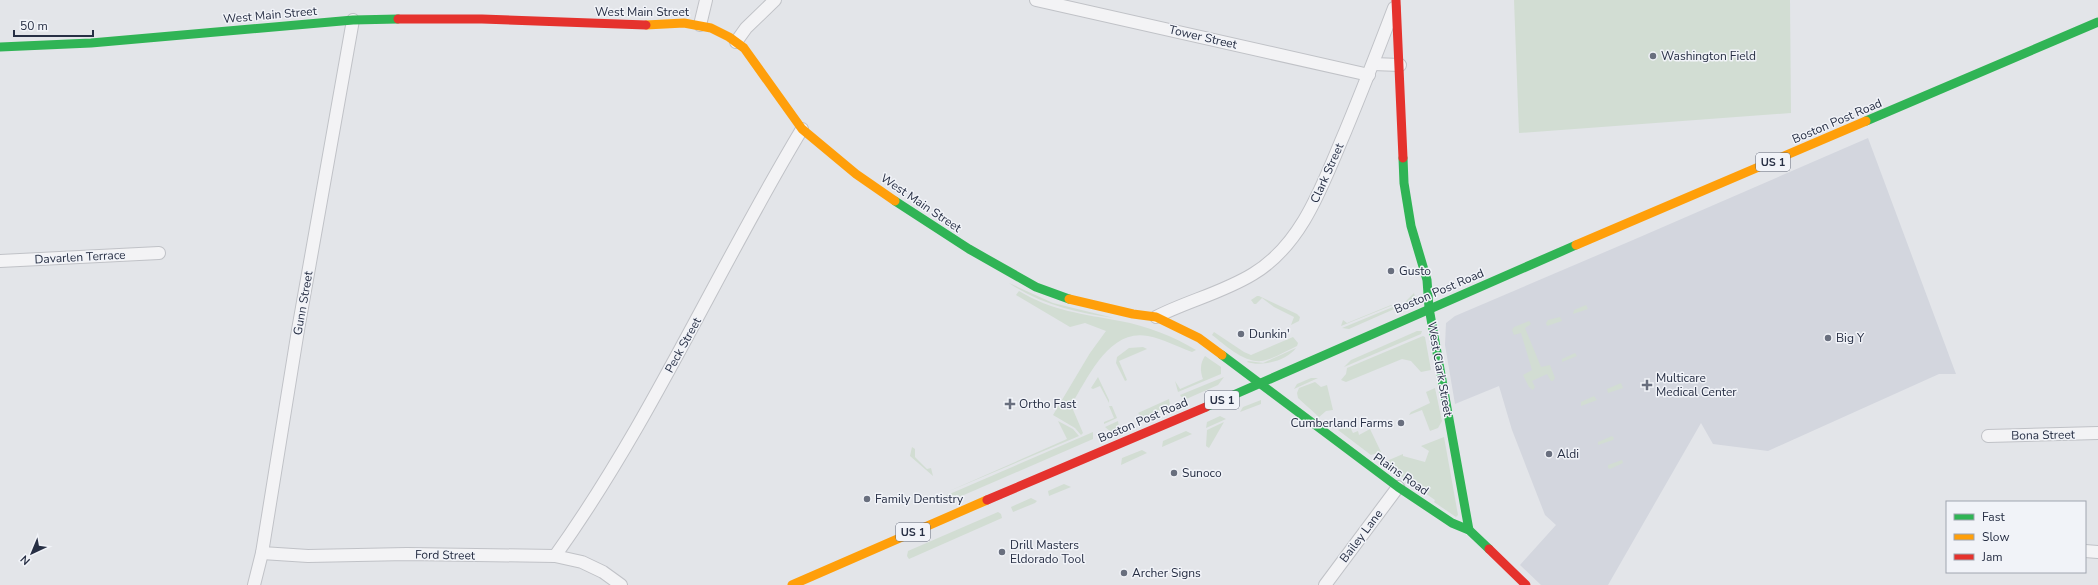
<svg xmlns="http://www.w3.org/2000/svg" width="2098" height="585" font-family="'Nunito Sans',sans-serif">
<rect width="100%" height="100%" fill="#e3e5e9"/>
<path fill="#d3d6de" d="M1868 138 1956 374H1939L1768 451 1713 444 1701 423 1608 585H1541L1520 565 1556 525 1545 515 1512 430 1499 386 1455 404 1445 345 1446 323 1455 316 1633 240Z"/>
<g fill="#d2ddd3">
<path d="M1514 0H1790L1791 113 1519 133Z"/>
<path d="M1009 283 1053 303 1114 318C1077 313 1040 304 1009 283Z"/>
<path d="M1019 291C1052 311 1083 314 1120 321 1147 326 1173 336 1196 350L1192 352C1178 347 1163 339 1148 336 1109 328 1088 378 1071 405L1083 433 1081 435 1075 428 1053 415 1090 353 1106 331 1085 323 1070 327 1016 295Z"/>
<path d="M1414 293 1415 297 1408 303 1349 329 1342 328 1405 302Z"/>
<path d="M1257 296H1259L1297 314 1300 317 1299 321 1291 325 1294 317 1274 307 1262 298 1256 304H1254L1251 300Z"/>
<path d="M1391 305H1393L1341 326 1343 320 1347 323Z"/>
<path d="M1586 305 1588 309 1573 314 1574 310Z"/>
<path d="M1560 317 1562 321 1547 326 1546 323 1548 320Z"/>
<path d="M1529 321 1531 324 1525 328 1541 367 1550 365 1555 378 1553 381H1551L1547 374 1532 381 1535 387 1533 390 1529 387 1523 375 1532 370 1521 333 1514 335 1512 330 1514 327Z"/>
<path d="M1417 331H1422L1421 334 1344 367 1351 360Z"/>
<path d="M1214 332 1244 352 1251 355 1293 337 1298 343 1297 346C1286 351 1273 359 1262 361 1244 363 1225 345 1212 335Z"/>
<path d="M1423 336 1425 337 1431 370 1421 372 1411 361 1402 359 1346 382 1341 380 1346 374 1347 368Z"/>
<path d="M1143 347 1147 349 1119 361 1127 380 1125 381 1116 363 1117 357 1129 348Z"/>
<path d="M1296 348C1286 361 1262 367 1247 362L1248 361 1263 363Z"/>
<path d="M1575 353 1577 356 1562 362V359Z"/>
<path d="M1205 356 1221 367V374L1178 392 1175 381 1180 389 1203 379C1200 371 1200 363 1205 356Z"/>
<path d="M1098 377 1109 400V403L1100 386 1093 389 1091 388Z"/>
<path d="M1224 377 1218 385 1184 400 1180 395Z"/>
<path d="M1311 378H1318L1294 389 1297 384Z"/>
<path d="M1315 382 1321 387 1327 385 1333 410 1326 411 1319 417 1298 398 1297 393 1299 388Z"/>
<path d="M1621 383 1623 388 1608 393 1607 389Z"/>
<path d="M1435 388 1442 421 1438 428 1430 431 1422 410 1409 415 1411 412 1430 403 1426 392Z"/>
<path d="M1594 396 1597 400 1581 406V402Z"/>
<path d="M1169 399 1170 406 1143 418 1138 413Z"/>
<path d="M1261 400V404L1240 412 1243 407Z"/>
<path d="M1109 406H1112L1117 418 1104 424V422L1114 418Z"/>
<path d="M1220 416 1226 419 1206 428 1207 422Z"/>
<path d="M1058 421 1073 429 1079 436 947 492 1067 439Z"/>
<path d="M1118 421 1119 428 1111 432 1105 427Z"/>
<path d="M1224 422 1209 448 1206 446 1207 430Z"/>
<path d="M1349 425 1353 433 1358 431 1359 435 1370 429 1381 452 1371 455 1338 430Z"/>
<path d="M1186 431 1192 434 1162 447 1163 441Z"/>
<path d="M1093 432V439L950 501 945 496Z"/>
<path d="M1612 436 1614 438 1613 440 1598 445V442Z"/>
<path d="M1444 437 1458 515 1456 517 1434 502 1435 500 1382 463 1403 454V456L1425 462 1429 451 1421 446Z"/>
<path d="M912 447 915 449V457L927 469 931 468 933 476 910 456Z"/>
<path d="M1142 450 1147 453 1121 465 1122 458Z"/>
<path d="M1622 460 1623 463 1610 469 1608 468V465Z"/>
<path d="M1064 484 1071 487 1049 496 1048 491Z"/>
<path d="M1031 498 1037 501 1035 503 1013 512 1011 507Z"/>
<path d="M998 512 1001 514 1002 518 909 559 907 556 908 551Z"/>
</g>
<g fill="none" stroke-linecap="round" stroke-linejoin="round">
<defs>
<g id="street">
<path d="M1036 0 1369 75"/>
<path d="M700 25 706 0"/>
<path d="M736 42 746 28 775 0"/>
<path d="M1373 64 1400 65"/>
<path d="M0 261 159 253"/>
<path d="M1156 317C1187 301 1222 293 1253 274 1303 244 1323 183 1345 132 1362 91 1378 50 1394 8"/>
<path d="M1988 436 2098 433"/>
<path d="M2085 551 2098 552"/>
<path d="M262 553 308 556 407 554 555 556 582 562 603 572 621 585"/>
<path d="M555 556C651 422 717 270 802 129"/>
<path d="M254 585 262 553 298 330 353 20"/>
<path d="M1325 585 1398 487"/>
</g>
</defs>
<use href="#street" stroke="#c0c2c7" stroke-width="14"/>
<use href="#street" stroke="#f3f3f5" stroke-width="12"/>
<g stroke="#30b455" stroke-width="9">
<path d="M0 47 91 43 353 20 398 19"/>
<path d="M1866 121 2098 22"/>
<path d="M1403 158 1404 183 1411 226 1427 280 1429 308 1469 530"/>
<path d="M895 201 969 249 1036 287 1069 299"/>
<path d="M1222 355 1398 487 1452 523 1469 530 1489 549"/>
<path d="M1206 407 1576 245"/>
</g>
<g stroke="#ff9f0a" stroke-width="9">
<path d="M646 25 684 23 711 28 729 37 744 48 802 129 856 174 895 201"/>
<path d="M1576 245 1866 121"/>
<path d="M1069 299 1133 314 1156 317 1199 338 1222 355"/>
<path d="M792 585 987 500"/>
</g>
<g stroke="#e5322d" stroke-width="9">
<path d="M1396 0 1403 158"/>
<path d="M398 19H482L646 25"/>
<path d="M987 500 1206 407"/>
<path d="M1489 549 1526 585"/>
</g>
</g>
<g fill="#696f7e" stroke="#f1f3f8" stroke-width="1.5">
<circle cx="1653" cy="56" r="4"/>
<circle cx="1391" cy="271" r="4"/>
<circle cx="1241" cy="334" r="4"/>
<circle cx="1828" cy="338" r="4"/>
<path d="M1645 379h4v4h4v4h-4v4h-4v-4h-4v-4h4z"/>
<path d="M1008 398h4v4h4v4h-4v4h-4v-4h-4v-4h4z"/>
<circle cx="1401" cy="423" r="4"/>
<circle cx="1549" cy="454" r="4"/>
<circle cx="1174" cy="473" r="4"/>
<circle cx="867" cy="499" r="4"/>
<circle cx="1002" cy="552" r="4"/>
<circle cx="1124" cy="573" r="4"/>
</g>
<g text-anchor="middle" stroke-width="3" stroke-linejoin="round" paint-order="stroke">
<g fill="#f1f3f8" stroke="#646a7a" stroke-width="1">
<rect x="1756" y="153" width="34" height="18" rx="3"/>
<rect x="1205" y="391" width="34" height="18" rx="3"/>
<rect x="896" y="523" width="34" height="18" rx="3"/>
</g>
<g font-size="11" font-weight="bold" fill="#272f44">
<text x="1773" y="166">US 1</text>
<text x="1222" y="404">US 1</text>
<text x="913" y="536">US 1</text>
</g>
<g font-size="12" fill="#272f44" stroke="#f1f3f8">
<text x="642" y="16">West Main Street</text>
<text transform="translate(270 15) rotate(-5)" y="4">West Main Street</text>
<text transform="translate(1203 37) rotate(13)" y="4">Tower Street</text>
<text transform="translate(1837 121) rotate(-23)" y="4">Boston Post Road</text>
<text transform="translate(1327 173) rotate(-66)" y="4">Clark Street</text>
<text transform="translate(921 203) rotate(34)" y="4">West Main Street</text>
<text transform="translate(80 257) rotate(-3)" y="4">Davarlen Terrace</text>
<text transform="translate(1439 291) rotate(-23)" y="4">Boston Post Road</text>
<text transform="translate(303 303) rotate(-80)" y="4">Gunn Street</text>
<text transform="translate(683 345) rotate(-61)" y="4">Peck Street</text>
<text transform="translate(1440 369) rotate(80)" y="4">West Clark Street</text>
<text transform="translate(1143 420) rotate(-23)" y="4">Boston Post Road</text>
<text transform="translate(2043 435) rotate(-1)" y="4">Bona Street</text>
<text transform="translate(1401 474) rotate(35)" y="4">Plains Road</text>
<text transform="translate(1361 536) rotate(-53)" y="4">Bailey Lane</text>
<text transform="translate(445 555) rotate(1)" y="4">Ford Street</text>
</g>
<g font-size="12" fill="#272f44" stroke="#f1f3f8" text-anchor="start">
<text x="1661" y="60">Washington Field</text>
<text x="1399" y="275">Gusto</text>
<text x="1249" y="338">Dunkin'</text>
<text x="1836" y="342">Big Y</text>
<text x="1656" y="382">Multicare<tspan x="1656" dy="14">Medical Center</tspan></text>
<text x="1019" y="408">Ortho Fast</text>
<text x="1393" y="427" text-anchor="end">Cumberland Farms</text>
<text x="1557" y="458">Aldi</text>
<text x="1182" y="477">Sunoco</text>
<text x="875" y="503">Family Dentistry</text>
<text x="1010" y="549">Drill Masters<tspan x="1010" dy="14">Eldorado Tool</tspan></text>
<text x="1132" y="577">Archer Signs</text>
</g>
</g>
<rect x="1946" y="501" width="140" height="72" fill="#f1f3f8" stroke="#a0a5b0"/>
<rect x="1954" y="514" width="20" height="6" fill="#30b455" stroke="#a0a5b0"/>
<text x="1982" y="521" font-size="12" fill="#272f44">Fast</text>
<rect x="1954" y="534" width="20" height="6" fill="#ff9f0a" stroke="#a0a5b0"/>
<text x="1982" y="541" font-size="12" fill="#272f44">Slow</text>
<rect x="1954" y="554" width="20" height="6" fill="#e5322d" stroke="#a0a5b0"/>
<text x="1982" y="561" font-size="12" fill="#272f44">Jam</text>
<g transform="translate(32 553) rotate(224)" stroke="#f1f3f8" stroke-width="3" paint-order="stroke">
<path d="M0-3L7 15L0 10L-7 15Z" fill="#272f44"/>
<text y="-6" font-size="11" font-weight="bold" text-anchor="middle" fill="#272f44">N</text>
</g>
<path d="M14 30v6h79v-6" fill="none" stroke="#272f44" stroke-width="2"/>
<text x="20" y="30" font-size="12" fill="#272f44" stroke="#f1f3f8" stroke-width="3" paint-order="stroke">50 m</text>
</svg>
